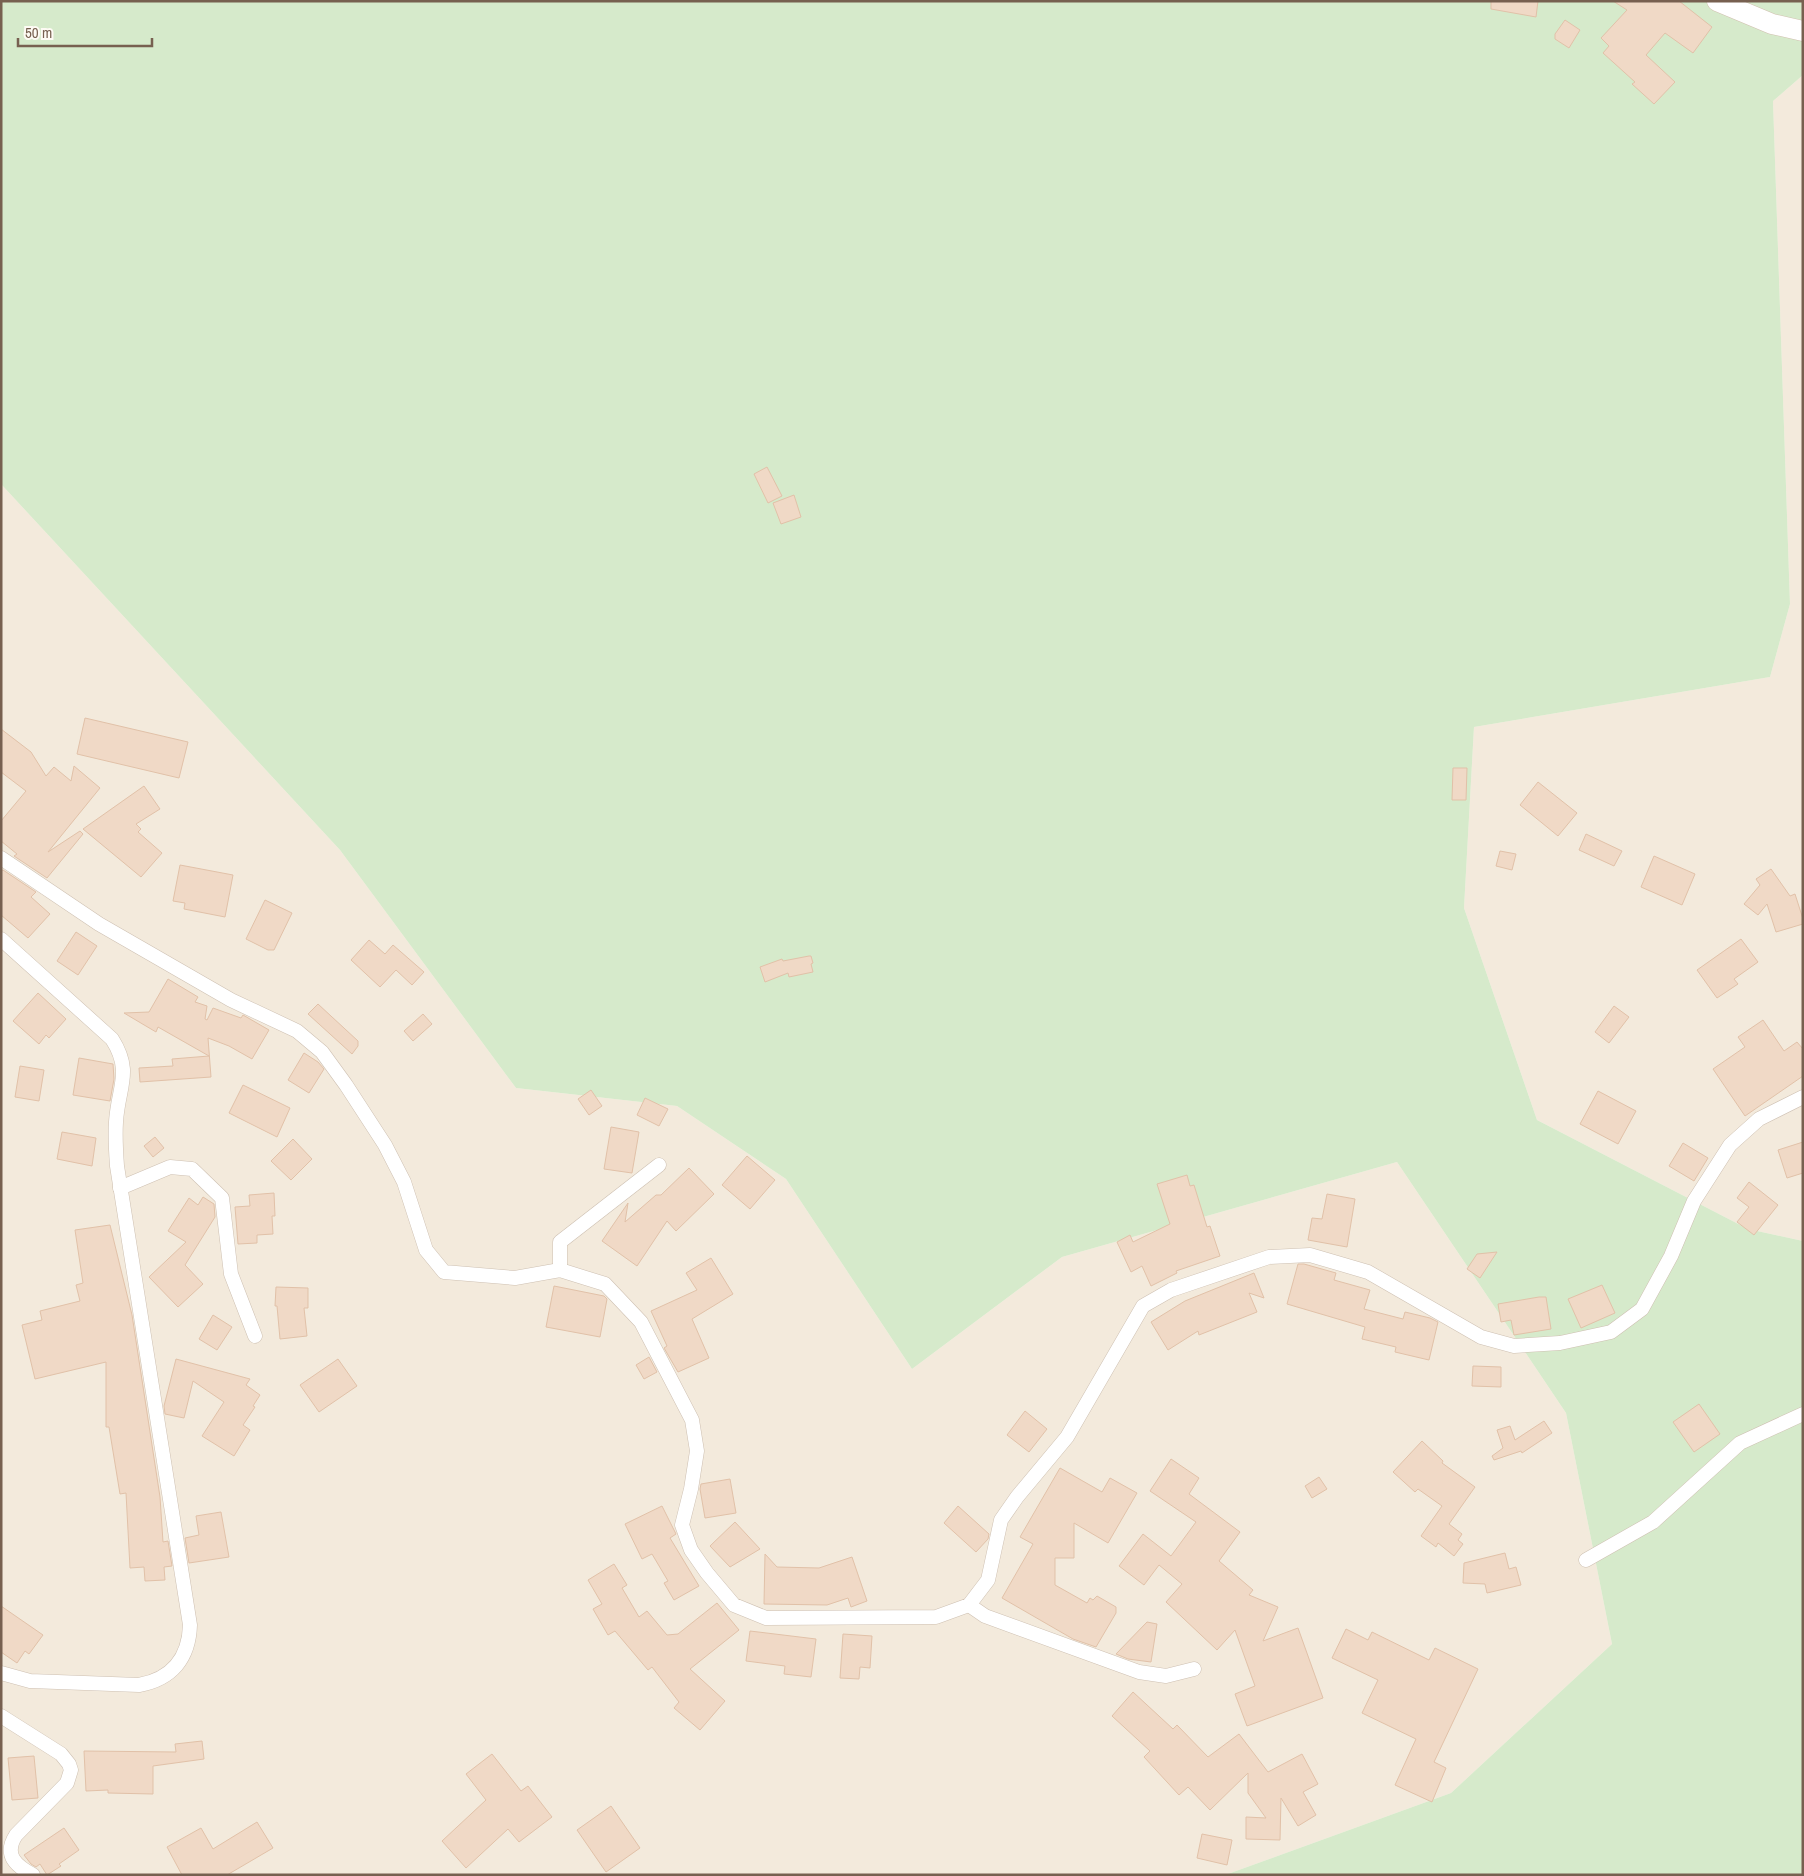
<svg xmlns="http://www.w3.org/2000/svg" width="1804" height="1876" font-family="'Archivo Narrow',sans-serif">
<rect width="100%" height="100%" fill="#fcf7ed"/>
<g fill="#f3eadc">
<path d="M1803 75V1241L1748 1229 1537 1120 1464 908 1474 727 1770 677 1790 604 1773 101Z"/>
<path d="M1 484 340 850 516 1088 677 1106 786 1179 912 1369 1062 1257 1397 1162 1566 1413 1612 1644 1451 1793 1225 1875H1Z"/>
</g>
<path fill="#d6eacb" d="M1 1H1803V75L1773 101 1790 604 1770 677 1474 727 1464 908 1537 1120 1748 1229 1803 1241V1875H1225L1451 1793 1612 1644 1566 1413 1397 1162 1062 1257 912 1369 786 1179 677 1106 516 1088 340 850 1 484Z"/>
<g fill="#f0d9c6" stroke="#e1c1a8">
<path d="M1491 1H1538L1536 17 1491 9Z"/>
<path d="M1613 1H1679L1712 27 1693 53 1665 33 1646 55 1675 82 1654 104 1632 84 1635 82 1603 53 1609 46 1601 38 1627 10Z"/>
<path d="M1565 20 1580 30 1569 48 1555 39V34Z"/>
<path d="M767 467 782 496 768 503 754 474Z"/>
<path d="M794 495 801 517 781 524 773 503Z"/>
<path d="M85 718 188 742 179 778 77 754Z"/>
<path d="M1 729 31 752 46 776 54 767 71 781 74 766 100 788 48 852 80 831 83 834 47 878 14 856 17 854 1 841V821L26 791 1 772Z"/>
<path d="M1453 768H1467L1466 800H1452Z"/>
<path d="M1538 782 1577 813 1558 836 1520 805Z"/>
<path d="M144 786 160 809 136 824 141 829 138 832 162 853 141 877 83 829Z"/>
<path d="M1586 834 1622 851 1614 866 1579 850Z"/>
<path d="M1500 851 1516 854 1512 870 1496 866Z"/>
<path d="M1654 856 1695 874 1682 905 1641 887Z"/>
<path d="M180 865 233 875 225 917 184 909 185 903 173 901Z"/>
<path d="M1771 869 1790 896 1795 894 1803 919V924L1776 932 1767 904 1758 915 1744 904 1760 885 1756 879Z"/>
<path d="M3 870 36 892 31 897 50 914 28 938 1 915V871Z"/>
<path d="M265 900 292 913 274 950H268L246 939Z"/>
<path d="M76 932 97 946 78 975 57 961Z"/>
<path d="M1741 939 1758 962 1734 979 1738 984 1717 998 1697 970Z"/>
<path d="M369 940 385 954 393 945 424 972 412 985 396 970 380 987 351 960Z"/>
<path d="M809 956H811L813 963 811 964 813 972 789 977 788 973 765 982 760 967 782 959 783 961Z"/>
<path d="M168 979 198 997 195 1002 207 1006 205 1019 207 1020 213 1008 241 1018 243 1015 269 1030 252 1059 229 1046 208 1038 211 1077 140 1082 139 1068 173 1066 172 1059 209 1056 158 1027 156 1032 124 1013 149 1012Z"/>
<path d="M38 993 66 1019 49 1038 46 1035 39 1044 13 1021Z"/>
<path d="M318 1004 358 1041V1046L352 1054 308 1014Z"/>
<path d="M1614 1006 1629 1017 1609 1043 1595 1032Z"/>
<path d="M423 1014 432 1024 413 1041 404 1031Z"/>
<path d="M1763 1020 1784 1051 1797 1042 1803 1049V1076L1745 1116 1713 1069 1745 1047 1738 1037Z"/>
<path d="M304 1053 318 1062 324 1069 309 1093 288 1080Z"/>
<path d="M79 1058 113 1064 114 1079 110 1101 73 1095Z"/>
<path d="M20 1066 44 1070 39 1101 15 1097Z"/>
<path d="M243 1085 290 1108 277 1137 229 1113Z"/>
<path d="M591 1090 602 1106 589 1115 578 1099Z"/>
<path d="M1598 1091 1636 1111 1618 1144 1580 1124Z"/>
<path d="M645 1098 668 1109 659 1126 637 1115Z"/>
<path d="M611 1127 639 1132 632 1173 604 1169Z"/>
<path d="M62 1132 96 1138 92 1166 57 1159Z"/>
<path d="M155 1137 164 1148 153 1157 144 1146Z"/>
<path d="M293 1139 312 1159 291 1180 271 1161Z"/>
<path d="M1803 1142V1173L1787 1178 1778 1150Z"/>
<path d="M1683 1143 1708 1158 1694 1181 1669 1166Z"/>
<path d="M747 1156 775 1180 750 1209 722 1185Z"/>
<path d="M689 1168 714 1194 676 1231 667 1221 637 1266 602 1241 628 1203 625 1222 656 1195H661Z"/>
<path d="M1187 1175 1190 1186 1194 1185 1207 1227 1210 1226 1220 1256 1176 1271 1177 1273 1151 1286 1142 1266 1131 1272 1117 1242 1130 1235 1133 1242 1170 1224 1157 1184Z"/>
<path d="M1749 1182 1778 1205 1754 1235 1737 1222 1749 1207 1737 1198Z"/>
<path d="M274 1193 275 1216H272L273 1234 257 1235V1243L238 1244 235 1207 250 1206 249 1195Z"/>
<path d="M1327 1194 1355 1199 1347 1247 1308 1240 1312 1218 1322 1219Z"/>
<path d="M203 1197 214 1204 215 1217 185 1265 203 1284 178 1307 149 1277 186 1242 168 1231 189 1198 198 1205Z"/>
<path d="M110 1225 132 1315 160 1497 163 1542 168 1541 172 1566 164 1567 165 1580 145 1581 144 1567 130 1568 126 1493 120 1494 109 1427H106V1362L35 1379 22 1325 42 1320 40 1311 80 1301 76 1285 83 1283 75 1230Z"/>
<path d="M1497 1252 1480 1278 1467 1269 1477 1254Z"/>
<path d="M711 1258 733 1294 692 1319 709 1358 678 1372 664 1348 667 1346 651 1311 697 1290 686 1273Z"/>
<path d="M1298 1264H1304L1336 1273 1334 1280 1370 1290 1364 1309 1403 1319 1405 1312 1430 1318 1438 1322 1429 1360 1395 1352 1396 1347 1362 1339 1365 1327 1287 1304Z"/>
<path d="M1254 1273 1264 1298 1249 1293 1257 1312 1199 1335 1198 1331 1168 1350 1151 1322 1185 1301Z"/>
<path d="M1602 1285 1615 1313 1581 1328 1568 1299Z"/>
<path d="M554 1286 604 1296 607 1299 600 1337 546 1327Z"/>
<path d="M276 1287 308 1288V1308H304L307 1336 280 1339 277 1306H275Z"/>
<path d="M1539 1297H1546L1551 1329 1514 1335 1511 1320 1501 1322 1498 1304Z"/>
<path d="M213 1315 232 1327 217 1350 199 1339Z"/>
<path d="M649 1357 657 1372 644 1379 636 1365Z"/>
<path d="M176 1359 250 1379 246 1385 260 1395 253 1406 255 1407 243 1425 250 1430 234 1456 202 1436 224 1402 193 1381 184 1418 165 1414 164 1406Z"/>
<path d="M338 1359 357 1386 319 1412 300 1385Z"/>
<path d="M1473 1366 1501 1367V1387L1472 1386Z"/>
<path d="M1699 1404 1720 1434 1694 1452 1673 1422Z"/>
<path d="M1025 1411 1047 1429 1029 1452 1007 1435Z"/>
<path d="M1544 1421 1552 1433 1522 1453 1521 1451 1494 1460 1492 1456 1503 1448 1497 1430 1510 1426 1515 1440Z"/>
<path d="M1422 1441 1443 1461 1442 1463 1475 1487 1449 1524 1462 1534 1458 1540 1463 1544 1454 1556 1438 1543 1436 1547 1421 1536 1442 1506 1418 1489 1415 1492 1393 1472Z"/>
<path d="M1171 1459 1199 1478 1189 1494 1240 1532 1219 1561 1253 1590 1249 1595 1278 1607 1263 1641 1298 1628 1323 1698 1247 1726 1235 1694 1255 1686 1235 1630 1217 1650 1166 1602 1182 1584 1159 1565 1144 1585 1119 1566 1143 1534 1171 1556 1196 1522 1150 1491Z"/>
<path d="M1060 1468 1102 1492 1110 1478 1137 1493 1108 1543 1074 1523V1558H1055V1585L1087 1603 1090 1598 1093 1600 1097 1596 1116 1607V1613L1096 1647 1073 1639 1002 1598 1033 1544 1020 1537Z"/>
<path d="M1319 1477 1327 1489 1312 1498 1305 1486Z"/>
<path d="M730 1479 736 1513 705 1518 700 1489 701 1484Z"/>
<path d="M662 1506 676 1534 670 1538 699 1586 674 1600 664 1583 668 1581 652 1554 642 1559 625 1524Z"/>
<path d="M958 1506 989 1534 988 1539 976 1552 944 1523Z"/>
<path d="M221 1512 229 1557 189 1563 185 1538 199 1535 196 1516Z"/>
<path d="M735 1522 760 1549 730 1567 710 1546Z"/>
<path d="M1505 1553 1509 1569 1516 1567 1521 1585 1487 1593 1485 1584 1463 1583 1464 1563Z"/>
<path d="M765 1554 777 1567 819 1568 852 1557 867 1601 851 1607 848 1598 827 1605 764 1604Z"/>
<path d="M614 1564 627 1585 622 1588 639 1617 647 1611 667 1635 678 1634 717 1603 739 1630 690 1669 725 1701 700 1730 674 1708 679 1702 652 1667 648 1670 615 1631 608 1635 593 1609 602 1604 588 1580Z"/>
<path d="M1 1606 43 1635 29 1654 25 1651 17 1663 1 1652Z"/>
<path d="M1147 1622 1157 1624 1151 1662 1128 1659 1116 1654Z"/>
<path d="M1346 1629 1368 1640 1372 1632 1429 1660 1435 1648 1478 1669 1434 1762 1446 1768 1432 1802 1395 1785 1416 1739 1362 1713 1378 1680 1332 1658Z"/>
<path d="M750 1631 816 1639 811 1677 784 1674 785 1666 746 1661Z"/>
<path d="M843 1634 872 1636 870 1668 860 1667 859 1679 840 1678Z"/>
<path d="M1133 1692 1173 1729 1177 1725 1208 1757 1239 1734 1268 1772 1302 1754 1318 1784 1303 1792 1316 1815 1298 1826 1281 1798 1280 1840 1246 1839V1817L1266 1818 1248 1793V1773L1210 1810 1188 1787 1179 1795 1144 1757 1150 1751 1112 1716Z"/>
<path d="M202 1741 204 1759 153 1766V1794L108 1793V1790L86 1791 84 1751 176 1752 175 1744Z"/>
<path d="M492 1754 521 1791 528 1786 552 1817 519 1842 508 1829 466 1868 442 1841 486 1800 466 1774Z"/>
<path d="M34 1756 38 1798 12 1800 8 1758Z"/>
<path d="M611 1806 640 1848 606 1872 577 1830Z"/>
<path d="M257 1822 273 1848 227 1875H182L167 1847 201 1828 213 1849Z"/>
<path d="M64 1828 79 1850 59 1864 61 1866 47 1875 40 1864 36 1867 31 1864 24 1855Z"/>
<path d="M1202 1834 1232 1840 1227 1865 1197 1858Z"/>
</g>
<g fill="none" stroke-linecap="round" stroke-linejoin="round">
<defs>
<g id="street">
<path d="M1 858 99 924 231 1000 297 1031 322 1052 346 1085 385 1145 404 1182 426 1250 444 1272 515 1278 560 1270 605 1284 641 1322 692 1420 697 1451 691 1489 682 1525 691 1550 707 1573 734 1605 766 1618 936 1617 969 1605 988 1580 1001 1520 1017 1497 1067 1437 1143 1306 1171 1290 1269 1257 1310 1255 1368 1272 1481 1337 1514 1346 1560 1343 1611 1332 1642 1309 1671 1256 1694 1201 1730 1145 1759 1119 1803 1097"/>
<path d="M1 939 112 1039C133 1072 118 1087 116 1122 115 1137 116 1152 117 1166L190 1625C189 1658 172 1679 139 1685L30 1681 1 1673"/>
<path d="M120 1188 170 1167 192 1169 222 1198 231 1274 255 1336"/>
<path d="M560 1270V1242L659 1165"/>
<path d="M1586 1560 1653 1522 1740 1443 1803 1414"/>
<path d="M969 1605 985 1616 1139 1672 1166 1676 1194 1669"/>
<path d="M1 1716 61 1754 69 1764 71 1770 67 1783 16 1835C3 1855 16 1866 33 1875"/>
</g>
<path id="secondary" d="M1717 1 1772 24 1803 31"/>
</defs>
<use href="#street" stroke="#cec0b2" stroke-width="15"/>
<use href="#secondary" stroke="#d1c1b0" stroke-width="21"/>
<use href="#street" stroke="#fff" stroke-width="14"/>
<use href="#secondary" stroke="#fff" stroke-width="20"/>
</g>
<rect width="1804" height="1876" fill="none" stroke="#776050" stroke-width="5"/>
<path d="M18 38v8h134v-8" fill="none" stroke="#776050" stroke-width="2.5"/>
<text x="25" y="38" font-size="15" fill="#776050" stroke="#fefbf4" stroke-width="4" paint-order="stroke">50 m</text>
</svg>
